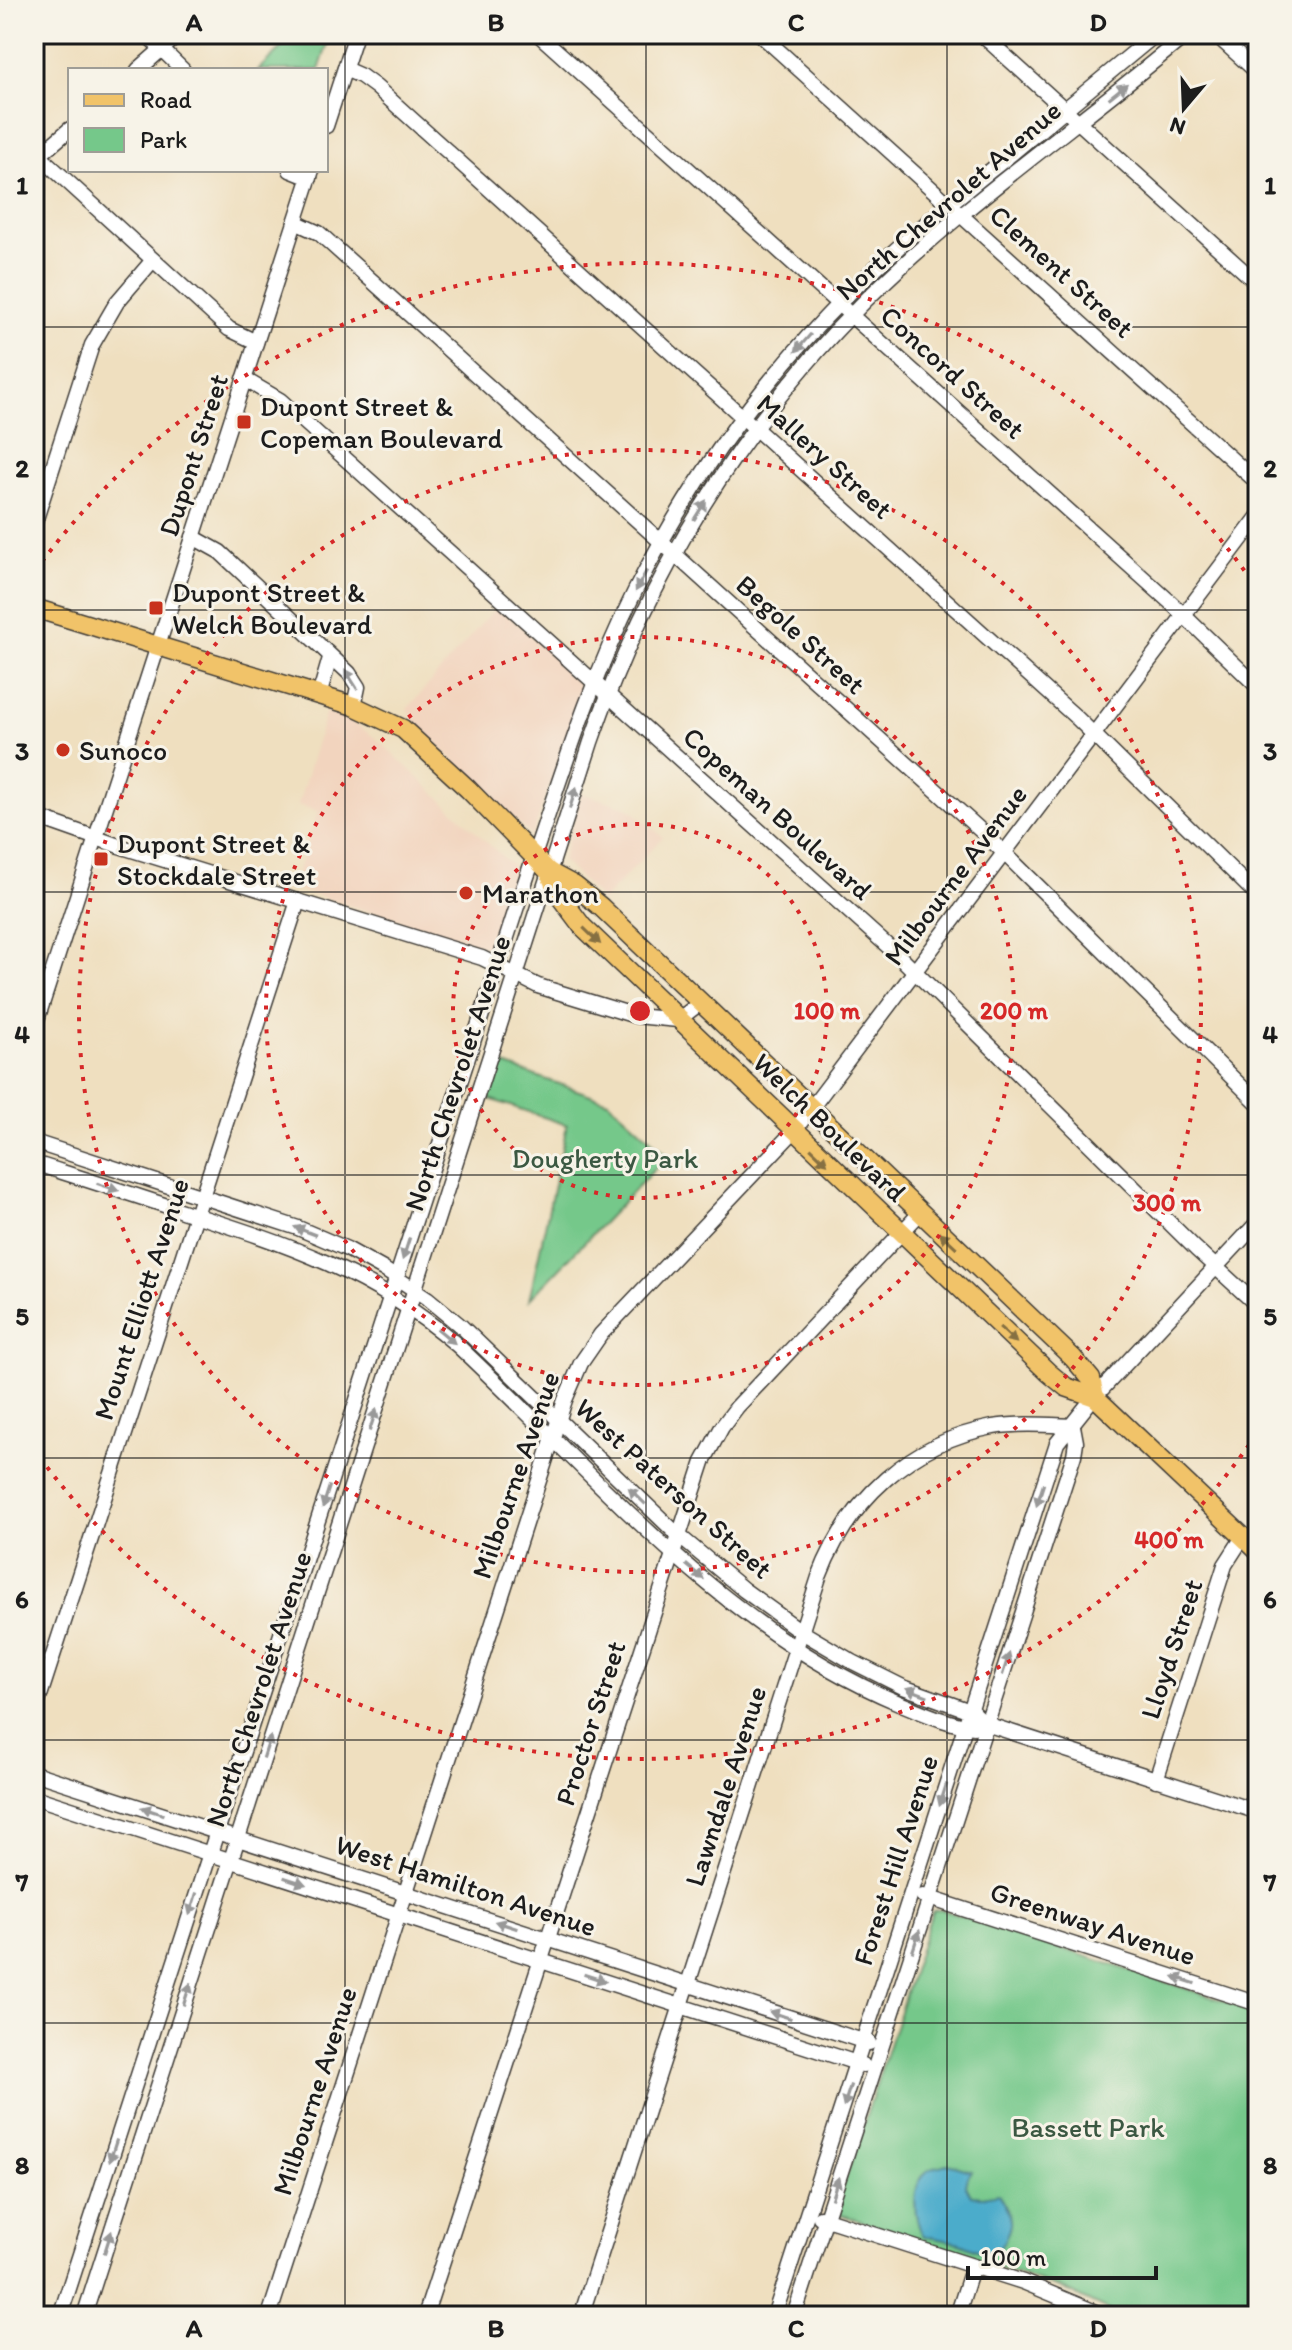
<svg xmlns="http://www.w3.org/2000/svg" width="1292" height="2350" font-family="Itim,sans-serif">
<rect width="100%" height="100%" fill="#f7f3e8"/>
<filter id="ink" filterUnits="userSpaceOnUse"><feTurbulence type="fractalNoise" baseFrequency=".0125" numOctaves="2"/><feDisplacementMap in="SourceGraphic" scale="16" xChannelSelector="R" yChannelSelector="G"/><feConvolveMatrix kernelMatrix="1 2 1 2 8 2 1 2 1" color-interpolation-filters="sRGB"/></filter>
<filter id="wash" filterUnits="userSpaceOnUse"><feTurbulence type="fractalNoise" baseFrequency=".006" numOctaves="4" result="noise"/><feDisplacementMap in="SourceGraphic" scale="32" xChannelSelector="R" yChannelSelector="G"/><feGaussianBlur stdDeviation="1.8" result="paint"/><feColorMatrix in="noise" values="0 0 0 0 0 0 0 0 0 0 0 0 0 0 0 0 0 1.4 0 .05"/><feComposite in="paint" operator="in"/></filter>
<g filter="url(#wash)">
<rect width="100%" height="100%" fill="#efdfbf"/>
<g fill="#f2d4be">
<path d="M497 606 585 684 532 836 416 724 407 709Z"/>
<path d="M326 711 350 720 378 740 522 875 496 950 292 888 318 811 298 805Z"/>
<path d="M581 793 629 808 663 837 602 901 562 860Z"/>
</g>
<g fill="#75c88a" stroke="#487253" stroke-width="2">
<path d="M274 34H331L319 70H258L284 45Z"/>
<path d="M496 1062 608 1101 668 1155 529 1300 567 1125 484 1097Z"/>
<path d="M935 1910H943L1258 2012V2316H1120L1060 2288 839 2214 837 2206 932 1912Z"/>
</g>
<path fill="#4caccb" stroke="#346474" stroke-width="2" d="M948 2164 972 2171 968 2176 966 2186 971 2196 983 2197 998 2194C1013 2218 1015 2224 999 2249L984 2253 960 2243 924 2236C913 2221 910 2182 929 2170 934 2167 942 2166 948 2164Z"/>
</g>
<g filter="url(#ink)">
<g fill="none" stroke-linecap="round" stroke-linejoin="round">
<defs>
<g id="minor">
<path d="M146 34 183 70"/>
<path d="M538 34 1169 601 1258 687"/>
<path d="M760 34 1258 483"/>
<path d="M981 34 1258 284"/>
<path d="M1215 34 1258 73"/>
<path d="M345 69 361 76 376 87 1078 719 1258 896"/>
<path d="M138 70 179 34"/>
<path d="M326 126 356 34"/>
<path d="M34 151 229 329 256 342"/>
<path d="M34 160 70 129"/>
<path d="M290 170 310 178"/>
<path d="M295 222 319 233 989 838 1258 1103"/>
<path d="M244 379 280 400 901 958 1196 1249 1258 1306"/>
<path d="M34 525 92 345 117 302 153 260"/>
<path d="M193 537 220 552 349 673 358 687 354 706"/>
<path d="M319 696 330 658"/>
<path d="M34 816 119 846 482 958 538 986 636 1016 678 1020 700 1003"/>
<path d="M34 1029 312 170"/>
<path d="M34 1142 298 1228 347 1249 383 1269 427 1298 462 1327 678 1535 744 1590 802 1632 853 1662 903 1687 973 1712 986 1724 1258 1812"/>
<path d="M34 1163C84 1179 135 1195 185 1212 288 1244 373 1273 457 1345 594 1473 721 1629 899 1703 922 1712 949 1725 974 1727"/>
<path d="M34 1714 298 901"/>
<path d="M34 1773 869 2043"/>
<path d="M1156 1780 1225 1565 1243 1537"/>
<path d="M34 1797 863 2065"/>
<path d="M923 1896 1258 2004"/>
<path d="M820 2217 1023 2282 1105 2316"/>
<path d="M60 2316 520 897C556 794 586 689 635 591 685 492 749 399 825 318 882 257 947 206 1011 154 1060 114 1107 74 1156 34"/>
<path d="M84 2316 591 742C647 577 742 423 866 300 965 202 1081 124 1187 34"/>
<path d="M269 2316 565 1400 581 1363 601 1334 794 1131 1258 517"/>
<path d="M425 2316 703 1462 722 1427 737 1407 920 1213"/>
<path d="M581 2316 819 1577C848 1500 911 1442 993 1427 1020 1423 1047 1425 1073 1426"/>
<path d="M774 2316 1057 1443 1089 1403 1258 1222"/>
<path d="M794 2316 1074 1455 1076 1442 1073 1426"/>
<path d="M957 2316 973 2266"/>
</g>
<g id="major">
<path d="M34 608 354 706 403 729 468 789 549 872 558 894 582 926 1049 1373 1066 1387 1095 1397 1258 1551"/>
<path d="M549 872 575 886 601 907 1073 1358 1091 1379 1095 1397"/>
</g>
</defs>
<use href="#minor" stroke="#3c3934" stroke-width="17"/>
<use href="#major" stroke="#3c3934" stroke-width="21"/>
<use href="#minor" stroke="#fff" stroke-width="14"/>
<use href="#major" stroke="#f1c369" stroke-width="18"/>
</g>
<defs><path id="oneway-solid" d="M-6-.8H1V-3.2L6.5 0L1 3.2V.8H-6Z" transform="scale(2)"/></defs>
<g fill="#999">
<use href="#oneway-solid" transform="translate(1118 91) rotate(-39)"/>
<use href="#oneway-solid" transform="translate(803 343) rotate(131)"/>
<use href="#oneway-solid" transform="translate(700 510) rotate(-58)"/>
<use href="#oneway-solid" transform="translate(641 581) rotate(118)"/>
<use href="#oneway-solid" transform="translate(351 679) rotate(-122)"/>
<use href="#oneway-solid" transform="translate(573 798) rotate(-72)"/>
<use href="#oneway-solid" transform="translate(108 1187) rotate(18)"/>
<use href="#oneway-solid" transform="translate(305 1231) rotate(-159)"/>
<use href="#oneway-solid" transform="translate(406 1249) rotate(108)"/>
<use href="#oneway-solid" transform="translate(446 1336) rotate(40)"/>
<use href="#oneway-solid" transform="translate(373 1420) rotate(-72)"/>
<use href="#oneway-solid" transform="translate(1040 1495) rotate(108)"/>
<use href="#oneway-solid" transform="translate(637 1496) rotate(-136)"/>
<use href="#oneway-solid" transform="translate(326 1497) rotate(108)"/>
<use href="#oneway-solid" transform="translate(695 1572) rotate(40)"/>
<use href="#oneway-solid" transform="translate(1006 1664) rotate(-72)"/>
<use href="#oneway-solid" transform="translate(917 1692) rotate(-159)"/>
<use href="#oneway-solid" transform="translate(267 1747) rotate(-72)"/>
<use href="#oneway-solid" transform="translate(943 1795) rotate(108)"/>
<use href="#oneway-solid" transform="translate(152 1811) rotate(-162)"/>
<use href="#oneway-solid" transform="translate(295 1881) rotate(18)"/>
<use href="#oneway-solid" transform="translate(193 1904) rotate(108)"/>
<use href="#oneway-solid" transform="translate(506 1925) rotate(-162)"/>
<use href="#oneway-solid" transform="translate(916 1941) rotate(-72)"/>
<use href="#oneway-solid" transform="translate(595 1978) rotate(18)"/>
<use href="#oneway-solid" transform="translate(1184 1980) rotate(-162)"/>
<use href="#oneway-solid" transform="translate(187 1994) rotate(-72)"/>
<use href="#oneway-solid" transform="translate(780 2015) rotate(-162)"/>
<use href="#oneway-solid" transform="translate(847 2096) rotate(108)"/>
<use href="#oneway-solid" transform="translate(113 2151) rotate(108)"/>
<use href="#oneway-solid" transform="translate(835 2188) rotate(-72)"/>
<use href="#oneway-solid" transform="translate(108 2242) rotate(-72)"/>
</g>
<g fill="#867042">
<use href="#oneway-solid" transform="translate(592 936) rotate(44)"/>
<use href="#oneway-solid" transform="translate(819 1156) rotate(44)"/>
<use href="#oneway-solid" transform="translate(948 1240) rotate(-137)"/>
<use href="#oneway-solid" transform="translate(1008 1335) rotate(43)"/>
</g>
</g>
<path fill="none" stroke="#1c1c1c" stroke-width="2" stroke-opacity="0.55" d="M345 34V2316M646 34V2316M947 34V2316M34 327H1258M34 610H1258M34 892H1258M34 1175H1258M34 1458H1258M34 1740H1258M34 2023H1258"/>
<g fill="none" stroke="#d62828" stroke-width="4" stroke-dasharray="4 8">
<circle cx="640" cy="1011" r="187"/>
<circle cx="640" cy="1011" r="374"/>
<circle cx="640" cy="1011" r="561"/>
<path d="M1256 1435A748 748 0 0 1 35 1451M35 571A748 748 0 0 1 1256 587"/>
</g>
<g fill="#c8321e" stroke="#f7f3e8" stroke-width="3">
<rect x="236" y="414" width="16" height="16" rx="4"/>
<rect x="148" y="600" width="16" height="16" rx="4"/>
<circle cx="63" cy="750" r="8"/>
<rect x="93" y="851" width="16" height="16" rx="4"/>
<circle cx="466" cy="893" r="8"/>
</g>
<g text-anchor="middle" stroke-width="6" stroke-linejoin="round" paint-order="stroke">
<g font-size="28" fill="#1c1c1c" stroke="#f7f3e8">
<text transform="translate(948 200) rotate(-41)" y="10">North Chevrolet Avenue</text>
<text transform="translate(1062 271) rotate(42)" y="10">Clement Street</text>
<text transform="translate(953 372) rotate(42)" y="10">Concord Street</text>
<text transform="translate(193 455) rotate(-72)" y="10">Dupont Street</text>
<text transform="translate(825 456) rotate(42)" y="10">Mallery Street</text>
<text transform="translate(801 634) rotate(42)" y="10">Begole Street</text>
<text transform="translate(778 813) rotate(42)" y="10">Copeman Boulevard</text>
<text transform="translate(955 875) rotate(-53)" y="10">Milbourne Avenue</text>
<text transform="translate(457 1073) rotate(-72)" y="10">North Chevrolet Avenue</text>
<text transform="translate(830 1127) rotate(44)" y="10">Welch Boulevard</text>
<text transform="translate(141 1299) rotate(-72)" y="10">Mount Elliott Avenue</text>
<text transform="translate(515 1475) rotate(-71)" y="10">Milbourne Avenue</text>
<text transform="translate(674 1488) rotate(42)" y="10">West Paterson Street</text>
<text transform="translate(1171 1649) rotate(-72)" y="10">Lloyd Street</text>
<text transform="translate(258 1689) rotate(-72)" y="10">North Chevrolet Avenue</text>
<text transform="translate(590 1723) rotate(-72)" y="10">Proctor Street</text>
<text transform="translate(725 1786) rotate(-72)" y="10">Lawndale Avenue</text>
<text transform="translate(895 1860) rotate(-72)" y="10">Forest Hill Avenue</text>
<text transform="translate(466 1885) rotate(18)" y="10">West Hamilton Avenue</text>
<text transform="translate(1093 1923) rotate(18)" y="10">Greenway Avenue</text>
<text transform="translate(314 2091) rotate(-72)" y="10">Milbourne Avenue</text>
</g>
<g font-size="28" fill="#1c1c1c" stroke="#f7f3e8" text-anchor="start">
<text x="260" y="416">Dupont Street &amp;<tspan x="260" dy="32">Copeman Boulevard</tspan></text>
<text x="172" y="602">Dupont Street &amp;<tspan x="172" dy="32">Welch Boulevard</tspan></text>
<text x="79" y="760">Sunoco</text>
<text x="117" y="853">Dupont Street &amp;<tspan x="117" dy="32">Stockdale Street</tspan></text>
<text x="482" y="903">Marathon</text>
</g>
<g font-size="28" fill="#3b5842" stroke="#f7f3e8">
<text x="605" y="1168">Dougherty Park</text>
<text x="1088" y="2137">Bassett Park</text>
</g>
</g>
<circle cx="640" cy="1011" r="12" fill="#d62828" stroke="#f7f3e8" stroke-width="4"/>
<g font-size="24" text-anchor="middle" font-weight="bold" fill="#d62828" stroke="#f7f3e8" stroke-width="6" stroke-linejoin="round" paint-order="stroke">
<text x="827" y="1019">100 m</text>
<text x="1014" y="1019">200 m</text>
<text x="1167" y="1211">300 m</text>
<text x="1169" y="1548">400 m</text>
</g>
<rect width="1292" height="2350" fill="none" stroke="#f7f3e8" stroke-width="88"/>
<rect x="68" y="68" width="260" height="104" fill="#f7f3e8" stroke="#9f9d96" stroke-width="2"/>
<rect x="84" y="94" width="40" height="12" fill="#f1c369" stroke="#9f9d96" stroke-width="2"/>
<text x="140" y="108" font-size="24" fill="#1c1c1c">Road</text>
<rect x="84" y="128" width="40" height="24" fill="#75c88a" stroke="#9f9d96" stroke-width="2"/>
<text x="140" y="148" font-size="24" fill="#1c1c1c">Park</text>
<g transform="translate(1184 108) rotate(199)" stroke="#f7f3e8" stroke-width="6" paint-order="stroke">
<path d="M0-6L14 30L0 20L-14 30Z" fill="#1c1c1c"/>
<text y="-12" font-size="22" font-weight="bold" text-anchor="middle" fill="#1c1c1c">N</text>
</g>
<path d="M968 2266v12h188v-12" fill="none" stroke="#1c1c1c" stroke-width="4"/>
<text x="980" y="2266" font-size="24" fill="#1c1c1c" stroke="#f7f3e8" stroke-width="6" paint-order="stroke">100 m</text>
<rect x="44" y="44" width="1204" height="2262" fill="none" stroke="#1c1c1c" stroke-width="3"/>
<g font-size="26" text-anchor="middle" font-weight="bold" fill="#1c1c1c">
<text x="194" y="31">A</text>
<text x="496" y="31">B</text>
<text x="796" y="31">C</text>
<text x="1098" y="31">D</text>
<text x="22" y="194">1</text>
<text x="1270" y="194">1</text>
<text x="22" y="477">2</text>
<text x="1270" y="477">2</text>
<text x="22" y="760">3</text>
<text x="1270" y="760">3</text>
<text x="22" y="1043">4</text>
<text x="1270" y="1043">4</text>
<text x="22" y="1325">5</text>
<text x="1270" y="1325">5</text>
<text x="22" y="1608">6</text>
<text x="1270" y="1608">6</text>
<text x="22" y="1891">7</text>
<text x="1270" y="1891">7</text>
<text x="22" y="2174">8</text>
<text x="1270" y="2174">8</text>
<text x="194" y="2337">A</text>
<text x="496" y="2337">B</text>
<text x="796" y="2337">C</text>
<text x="1098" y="2337">D</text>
</g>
</svg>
